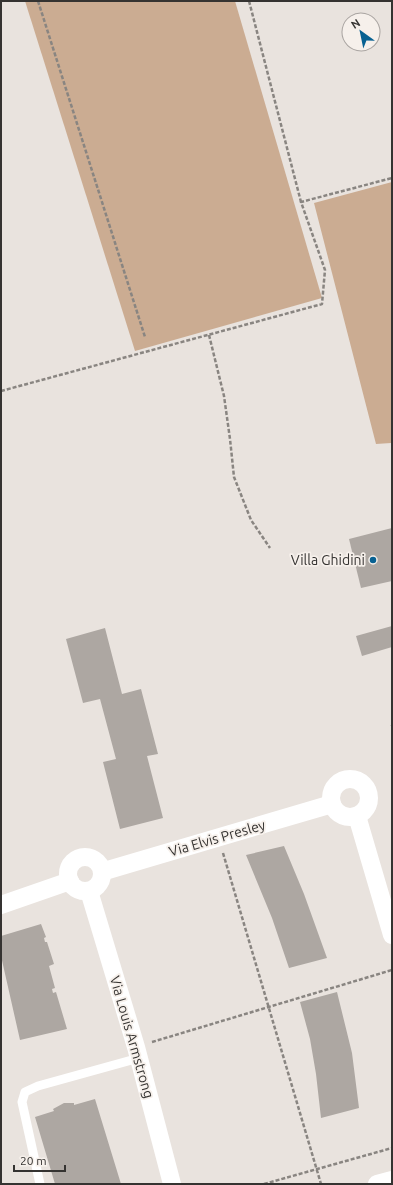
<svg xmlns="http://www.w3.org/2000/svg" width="393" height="1185" font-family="Ubuntu,sans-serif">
<rect width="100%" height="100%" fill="#e9e3de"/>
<g fill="#cbac92">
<path d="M25 1H235L322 298 135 351Z"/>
<path d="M392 182V445L391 443 376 444 314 203Z"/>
</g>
<g fill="#ada7a2">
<path d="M392 528V581L361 588 349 539Z"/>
<path d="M392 626V647L362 656 356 636Z"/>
<path d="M105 628 122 694 141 689 158 754 147 756 163 818 120 829 103 762 116 759 100 699 83 703 66 639Z"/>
<path d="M284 846 304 894 327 958 289 968 272 918 246 855Z"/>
<path d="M41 924 46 937 44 938 45 942H47L54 964 49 966 55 988 52 989 53 993 56 992 67 1029 20 1040 1 956V936Z"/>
<path d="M337 992 352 1053 359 1108 321 1118 316 1074 310 1039 300 1002Z"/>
<path d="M95 1099 121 1184H55L35 1117 54 1111 53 1109 64 1103H74V1105Z"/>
</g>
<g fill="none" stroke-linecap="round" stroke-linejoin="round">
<g stroke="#898581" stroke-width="2.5" stroke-dasharray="4 2" stroke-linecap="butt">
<path d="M38 1 145 337"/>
<path d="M249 1 301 202"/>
<path d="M209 335 224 396 230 439 234 477 251 520 270 548"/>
<path d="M1 391 322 304 325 270 301 202 392 178"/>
<path d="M392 725V726"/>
<path d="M223 853 321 1184"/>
<path d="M152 1042 392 970"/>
<path d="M264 1184 392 1148"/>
</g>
<path stroke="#fff" stroke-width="9" d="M40 1184 22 1102 25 1092 38 1086 139 1058"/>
<g stroke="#fff" stroke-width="18">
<circle cx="350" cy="798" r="19"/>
<path d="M357 816 392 935"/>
<circle cx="85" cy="874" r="17"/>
<path d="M102 870H108L332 804"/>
<path d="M89 891 136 1047 172 1184"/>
<path d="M1 905 70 881"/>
<path d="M377 1184 392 1180"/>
</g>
</g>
<circle fill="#076192" stroke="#f6f0eb" stroke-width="1.5" cx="373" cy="560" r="4"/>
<g text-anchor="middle" stroke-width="3.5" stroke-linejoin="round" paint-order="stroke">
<g font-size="14" fill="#353331" stroke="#f6f0eb" text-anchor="end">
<text x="365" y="565">Villa Ghidini</text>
</g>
<g font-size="14" fill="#353331" stroke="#f6f0eb">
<text transform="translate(217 838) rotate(-16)" y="5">Via Elvis Presley</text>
<text transform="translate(132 1037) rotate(74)" y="5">Via Louis Armstrong</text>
</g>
</g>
<rect width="393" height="1185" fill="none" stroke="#353331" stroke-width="4"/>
<g transform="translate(361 32) rotate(327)"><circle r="19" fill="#f6f0eb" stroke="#a9a4a1"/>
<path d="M0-3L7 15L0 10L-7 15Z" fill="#076192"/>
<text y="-6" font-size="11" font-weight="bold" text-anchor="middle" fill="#353331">N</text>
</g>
<path d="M14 1165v6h51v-6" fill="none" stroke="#353331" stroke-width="2"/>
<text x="20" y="1165" font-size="12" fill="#353331" stroke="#f6f0eb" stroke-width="3" paint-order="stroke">20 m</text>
</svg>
